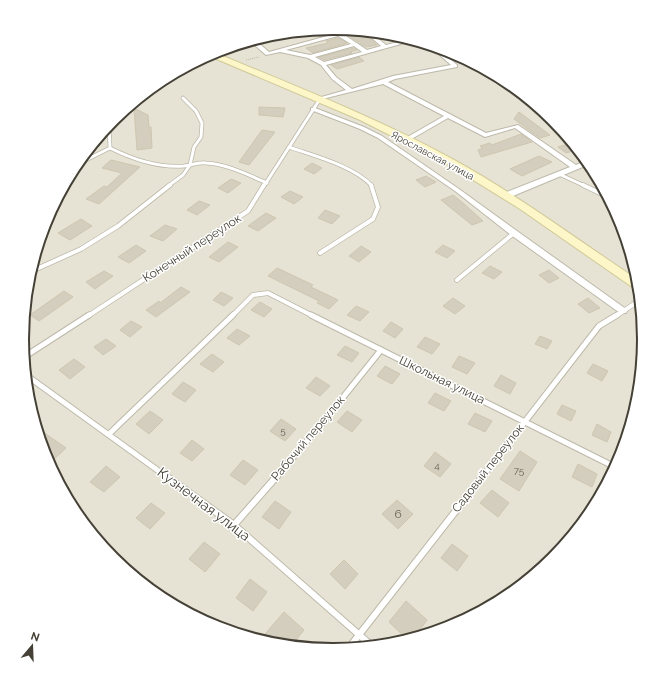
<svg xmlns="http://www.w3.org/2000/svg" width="666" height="678" font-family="Raleway,sans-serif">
<rect width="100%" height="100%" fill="#f2f0e7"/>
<circle fill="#e6e3d5" cx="333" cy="339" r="310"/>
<g fill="#d3cebd" stroke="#cec6b0">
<path d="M333 28 346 29 320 37 311 30Z"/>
<path d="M356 30 367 36 377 45 366 47 346 34Z"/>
<path d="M338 38 347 43 313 53 306 48 328 43 326 41Z"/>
<path d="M354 48 357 50 350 52 352 53 324 60 319 57Z"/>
<path d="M359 57 364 61 337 69 331 65Z"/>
<path d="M259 107 285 108 283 117 259 115Z"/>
<path d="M134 108 148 115 149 127H151L152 148 137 150Z"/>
<path d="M519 112 550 135 540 138 530 131 514 119Z"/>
<path d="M262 130 275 132 249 165 239 162Z"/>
<path d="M521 134 532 142 481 157 478 150 483 148 480 146 490 143 492 145Z"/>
<path d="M568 144 576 150 566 153 558 147Z"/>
<path d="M539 156 552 162 522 176 510 169Z"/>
<path d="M111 160 140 167 99 204 86 199 104 186 107 187 122 173 102 168Z"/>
<path d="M312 163 322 168 314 174 304 169Z"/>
<path d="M426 176 436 182 425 187 416 180Z"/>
<path d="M231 179 241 183 228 193 218 188Z"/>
<path d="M290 191 303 197 294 204 281 197Z"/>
<path d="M453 195 463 203 483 221 472 225 441 200Z"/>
<path d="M199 201 210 205 197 215 187 210Z"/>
<path d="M325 210 340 216 332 224 318 218Z"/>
<path d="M266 213 276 218 258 231 248 226Z"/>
<path d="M81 219 92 226 70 240 58 233Z"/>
<path d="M165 225 177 229 163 241 150 236Z"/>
<path d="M228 242 238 247 219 262 209 257Z"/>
<path d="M136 245 146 251 129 263 118 257Z"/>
<path d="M443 245 455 251 447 258 435 252Z"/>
<path d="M361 246 371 252 359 262 349 256Z"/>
<path d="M490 266 502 272 494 279 482 273Z"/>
<path d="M277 268 313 285 311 287 338 300 329 309 317 303 319 301 268 276Z"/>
<path d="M549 270 559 278 549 283 539 275Z"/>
<path d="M104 271 113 276 95 289 86 282Z"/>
<path d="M181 287 190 292 156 317 146 310 159 301 160 303Z"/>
<path d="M64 291 73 297 39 321 30 315Z"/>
<path d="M221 292 233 298 224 306 213 300Z"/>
<path d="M453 298 465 306 455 314 443 306Z"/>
<path d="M588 298 600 308 589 313 578 304Z"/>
<path d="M260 302 272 309 264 317 251 310Z"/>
<path d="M356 306 369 312 360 321 347 315Z"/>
<path d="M131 321 142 327 130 337 120 330Z"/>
<path d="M391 322 403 329 395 338 383 331Z"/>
<path d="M237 329 250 336 239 345 227 338Z"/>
<path d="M540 336 552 341 547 349 535 344Z"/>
<path d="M425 337 440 344 432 354 417 347Z"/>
<path d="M106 339 116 346 103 355 94 347Z"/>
<path d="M345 346 359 353 352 362 337 355Z"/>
<path d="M212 354 224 362 213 372 200 364Z"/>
<path d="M459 356 475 363 467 374 452 367Z"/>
<path d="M74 359 85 367 70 379 59 370Z"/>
<path d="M593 364 608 371 602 381 587 373Z"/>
<path d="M385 366 400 374 392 384 377 376Z"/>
<path d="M501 375 516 383 510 394 494 386Z"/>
<path d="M316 377 330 386 320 396 306 388Z"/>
<path d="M183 382 196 390 185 402 172 394Z"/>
<path d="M435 393 451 401 444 411 428 403Z"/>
<path d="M562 405 576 411 571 421 557 414Z"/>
<path d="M150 411 163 420 149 434 136 424Z"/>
<path d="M347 411 362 420 352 432 337 422Z"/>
<path d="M475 413 492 421 485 432 468 424Z"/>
<path d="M281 419 296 429 285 441 270 431Z"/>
<path d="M597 424 611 432 607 442 592 435Z"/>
<path d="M36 427 66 448 49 464 46 458Z"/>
<path d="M192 440 204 449 192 461 180 453Z"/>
<path d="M520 451 537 462 519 491 500 479Z"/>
<path d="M435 452 451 464 440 477 424 466Z"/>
<path d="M243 460 258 470 245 485 230 475Z"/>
<path d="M578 464 597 474 592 487 572 477Z"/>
<path d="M106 466 120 477 104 492 90 482Z"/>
<path d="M492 490 509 503 498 517 480 503Z"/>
<path d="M397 500 413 514 398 529 382 514Z"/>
<path d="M275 501 291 512 279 529 262 517Z"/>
<path d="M151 503 165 513 150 529 136 518Z"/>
<path d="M204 542 220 554 205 572 189 559Z"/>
<path d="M452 544 468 556 457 571 441 558Z"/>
<path d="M344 560 358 574 345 589 330 574Z"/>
<path d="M250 579 267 592 253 611 236 598Z"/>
<path d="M406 601 427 620 414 638 408 640 389 622Z"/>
<path d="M284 612 304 630 291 646 272 644 260 640Z"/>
</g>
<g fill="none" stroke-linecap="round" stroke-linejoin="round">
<defs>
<g id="service-far3">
<path d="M289 147C314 156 354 166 372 186"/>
<path d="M110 148C132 159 160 168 184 166 192 165 198 162 206 163 227 164 248 175 267 183"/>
<path d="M73 169 84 161 110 148 109 124"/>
<path d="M559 174 585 186"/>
<path d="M168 186 183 175 190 165 194 147 201 137 202 123 196 111 183 98"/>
<path d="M264 186 320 99"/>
</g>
<g id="service-far2">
<path d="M583 185 608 197"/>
<path d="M320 253 373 219 378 207 371 185"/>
<path d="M30 272 81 249 118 226 170 185"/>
<path d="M457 280 514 233"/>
<path d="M88 316 248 211 264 185"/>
<path d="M232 316 253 295 268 293 313 316"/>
<path d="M616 316 640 300"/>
</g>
<g id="service-far1">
<path d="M311 315 615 467"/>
<path d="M24 357 89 315"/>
<path d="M26 375 167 477"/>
<path d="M109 434 233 315"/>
<path d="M276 477 320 426 381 350"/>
<path d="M482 477 599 326 617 315"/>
</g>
<g id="service">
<path d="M166 476 234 525 372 646"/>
<path d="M234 525 277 476"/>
<path d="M348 649 483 476"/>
</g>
<g id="minor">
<path d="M349 30H355L343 34 367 50 381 46 364 31 370 32 386 45 411 39 415 40 326 65 336 77 352 89 393 76 451 65 434 50 440 48 445 50 441 51 457 65V67L395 79 388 82 486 133 518 125 576 165 587 160 590 164 508 198H502V194L570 167 515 128 485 137 448 118 408 141H404V139L444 116 383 84 318 100V98L346 90 332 79 321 65 308 58 280 52 266 55 250 41 254 39 269 52ZM338 36 351 44 310 55 286 50ZM354 46 362 52 324 62 315 57Z"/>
<path d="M311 108H315L364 127 382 136 459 189 517 231 626 309 627 311 626 313H620L511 235 455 191 378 138 360 129 311 110Z"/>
</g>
<path id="secondary" d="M213 52C295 86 378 118 456 161 519 196 578 240 638 280L639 290 635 289 520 209 449 165 360 120 207 55Z"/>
</defs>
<use href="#service-far3" stroke="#bdb9aa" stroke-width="4.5"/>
<use href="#service-far2" stroke="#bdb9aa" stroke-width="5.5"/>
<use href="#service-far1" stroke="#bdb9aa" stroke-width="7"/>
<use href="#service" stroke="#bdb9aa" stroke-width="8"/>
<use href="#minor" stroke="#bdb9aa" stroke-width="2"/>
<use href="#secondary" stroke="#d0c998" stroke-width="2"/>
<path stroke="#beb79c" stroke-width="1" stroke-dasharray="1 1" stroke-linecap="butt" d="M246 60 259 57"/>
<use href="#service-far3" stroke="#fff" stroke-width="3"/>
<use href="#service-far2" stroke="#fff" stroke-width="4"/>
<use href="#service-far1" stroke="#fff" stroke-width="5"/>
<use href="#service" stroke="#fff" stroke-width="6"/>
<use href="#minor" fill="#fff" fill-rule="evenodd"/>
<use href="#secondary" fill="#fcf6c8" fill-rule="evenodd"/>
</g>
<g text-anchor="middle" stroke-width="3" stroke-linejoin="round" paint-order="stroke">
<g font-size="10" fill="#454136" stroke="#fff">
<text transform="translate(433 155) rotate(28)" y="4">Ярославская улица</text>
</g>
<g font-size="10" fill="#686458">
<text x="283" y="434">5</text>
<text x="437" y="469">4</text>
<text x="519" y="474">75</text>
</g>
<g font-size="12" fill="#454136" stroke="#fff">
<text transform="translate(192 248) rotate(-33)" y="4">Конечный переулок</text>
<text transform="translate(442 380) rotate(26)" y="4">Школьная улица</text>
<text transform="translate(308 438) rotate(-50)" y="4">Рабочий переулок</text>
<text transform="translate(488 468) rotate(-52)" y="4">Садовый переулок</text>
</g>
<g font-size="12" fill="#686458">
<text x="398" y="518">6</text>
</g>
<g font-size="14" fill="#454136" stroke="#fff">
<text transform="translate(204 504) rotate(37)" y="5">Кузнечная улица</text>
</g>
</g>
<path d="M0 0H666V678H0ZM29 339a304 304 0 1 1 608 0a304 304 0 1 1-608 0Z" fill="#fff" fill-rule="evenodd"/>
<path fill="none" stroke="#454136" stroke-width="2" d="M29 339a304 304 0 1 1 608 0a304 304 0 1 1-608 0Z"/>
<g transform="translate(32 646) rotate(19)" stroke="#ffffff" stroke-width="3" paint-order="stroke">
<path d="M0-3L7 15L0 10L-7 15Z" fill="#454136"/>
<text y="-6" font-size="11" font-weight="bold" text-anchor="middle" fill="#454136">N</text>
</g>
</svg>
